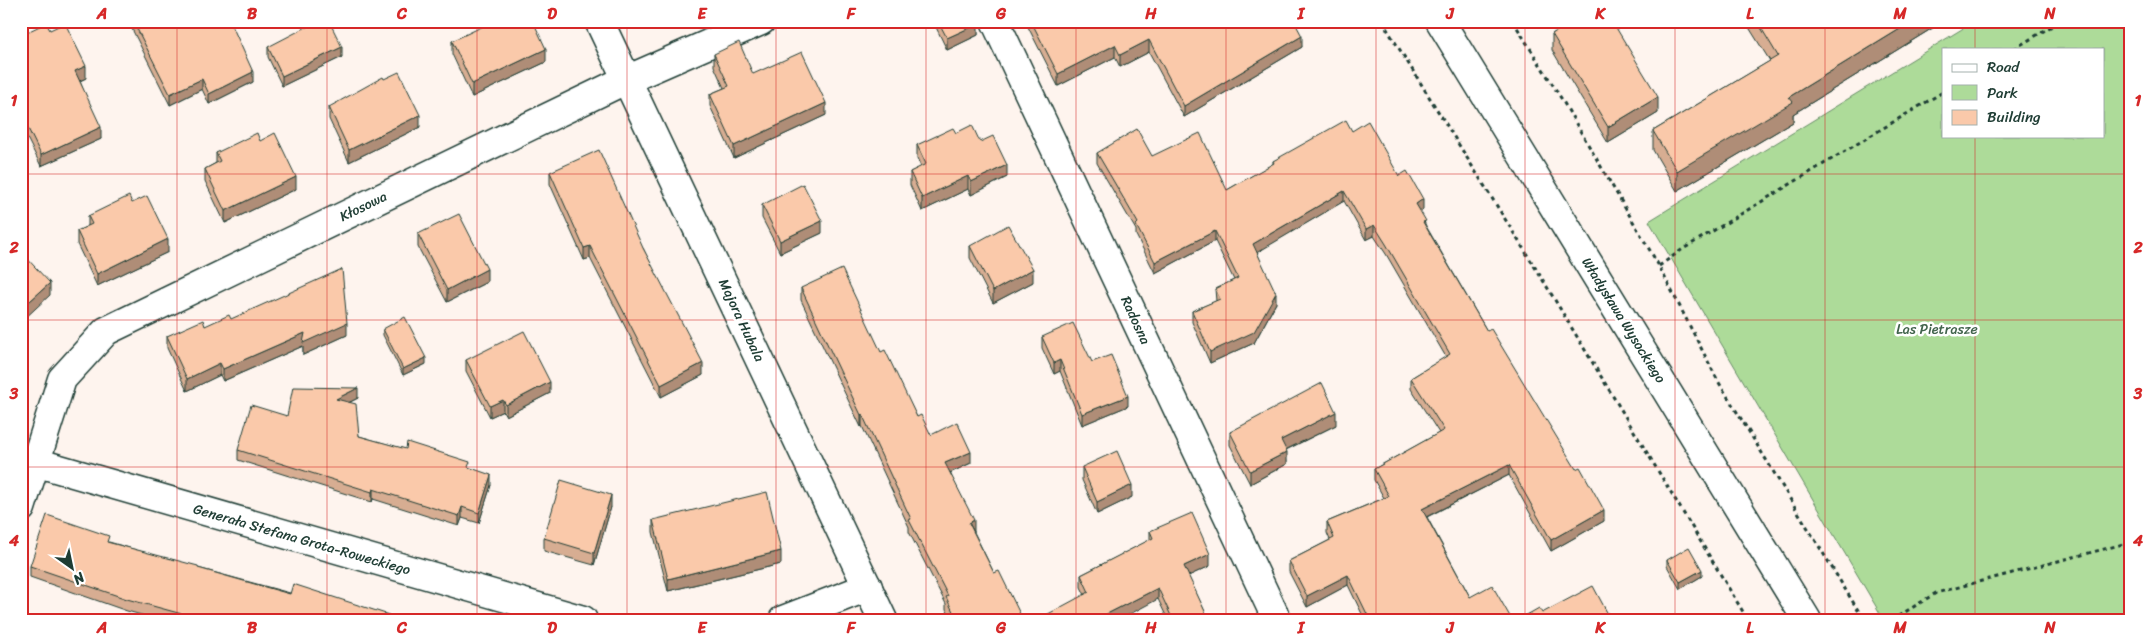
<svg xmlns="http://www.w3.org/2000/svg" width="2152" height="641" font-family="Sriracha,sans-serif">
<rect width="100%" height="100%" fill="#fef4ee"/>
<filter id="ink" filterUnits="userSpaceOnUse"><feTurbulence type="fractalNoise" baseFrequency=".02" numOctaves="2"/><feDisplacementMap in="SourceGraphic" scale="10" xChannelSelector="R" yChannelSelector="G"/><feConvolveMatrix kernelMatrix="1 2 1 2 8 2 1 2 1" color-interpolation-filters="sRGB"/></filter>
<g filter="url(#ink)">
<path fill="#addb99" stroke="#668c66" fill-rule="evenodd" d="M1975 21H2131V620H1884L1649 221ZM1943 49H2103V136H1943Z"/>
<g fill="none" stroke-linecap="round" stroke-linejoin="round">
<defs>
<g id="minor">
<path d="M599 21 883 620"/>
<path d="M995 21 1277 620"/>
<path d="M21 458 583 620"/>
<path d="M21 508 62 379 106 331 617 84 761 21"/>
<path d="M783 620 868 587"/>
</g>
<path id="tertiary" d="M1440 21 1807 620"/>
</defs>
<use href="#minor" stroke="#1f3d34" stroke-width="31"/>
<use href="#tertiary" stroke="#1f3d34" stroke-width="31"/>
<g stroke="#1f3d34" stroke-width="3" stroke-dasharray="4 4" stroke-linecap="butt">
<path d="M1382 21 1541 277 1748 620"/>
<path d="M1513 21 1561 98 1659 266 1718 381 1864 620"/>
<path d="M2014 49 2060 21"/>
<path d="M1659 266 1683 249 1943 92"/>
<path d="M1892 620 1936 593 2131 542"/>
</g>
<use href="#minor" stroke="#fff" stroke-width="28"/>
<use href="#tertiary" stroke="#fff" stroke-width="28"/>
</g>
<g fill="#d7ad92" stroke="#1f3d34">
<path d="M128 21H230L253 82 209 104 202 89 170 105Z"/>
<path d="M933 21H977L978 35 947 50Z"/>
<path d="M1025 21H1294L1302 47 1184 117 1149 52 1120 67 1115 57 1058 86Z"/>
<path d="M1560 21H1612L1658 113 1608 143 1552 50V34L1563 27Z"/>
<path d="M1745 21H1944L1793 114V122L1677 191 1653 150V131L1770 61Z"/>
<path d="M21 35 86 78 80 81 101 139 41 166 21 126Z"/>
<path d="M452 41 546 62 472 97 452 54Z"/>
<path d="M268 47 342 57 282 86 268 57Z"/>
<path d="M714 54 753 74 826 115 734 158 710 106V94L724 88 714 66Z"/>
<path d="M329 107 420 127 349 162 329 119Z"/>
<path d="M1352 131 1399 176 1423 210 1420 212 1426 226 1487 331 1604 521 1551 551 1509 475 1427 517 1470 597 1512 620H1365L1348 585 1307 607 1289 572V561L1330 540 1327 533V522L1384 498 1374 480V469L1439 433 1411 389V378L1446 357 1386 254 1374 236 1366 240 1344 201 1257 252 1276 303 1254 343 1210 363 1192 322V311L1216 301 1215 289 1234 280 1215 241 1155 273 1136 235V230L1097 163V153L1152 156 1227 190 1273 164V161Z"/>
<path d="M956 133 980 142 1007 177 971 195 968 189 922 211 910 185V172L921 167 917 158V145Z"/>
<path d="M260 141 296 189 225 223 205 181V169L216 163V153Z"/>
<path d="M550 172 643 248 703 375 661 397 590 258 584 260 550 184Z"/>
<path d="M132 203 168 252 97 286 77 244V231L88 226V216Z"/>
<path d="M762 205 822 233 780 253 762 218Z"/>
<path d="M418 234 487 282 447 302 418 247Z"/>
<path d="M970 246 1033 282 993 303 970 258Z"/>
<path d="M801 288 881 352 917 417 931 435 971 463 950 473 974 532 994 573 1023 620H952L946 609V604L909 532V527L862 426 861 427 840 383 801 300Z"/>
<path d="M205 326 347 335 303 355V346L223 381 220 375 187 391 167 348V336Z"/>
<path d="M383 329 426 364 403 375 383 335Z"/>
<path d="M1042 337 1092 362 1128 406 1082 425 1060 371 1054 374 1042 348Z"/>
<path d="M466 360 550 393 506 416 503 411 490 417 466 371Z"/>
<path d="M358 398 350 402 359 436 470 468 491 485 479 523 462 518 459 526 373 499 372 502 238 460V450L287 416Z"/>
<path d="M1336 425 1286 450 1287 464 1250 484 1230 445V432Z"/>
<path d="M1082 467 1132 497 1097 514 1082 480Z"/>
<path d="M611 507 594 565 544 551V538Z"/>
<path d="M653 520 781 564 668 591 653 532Z"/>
<path d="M1150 531 1210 566 1188 576 1209 620H1168L1158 599 1085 595 1081 587V575L1150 540Z"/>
<path d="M109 542 198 568 389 620H160L127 611 30 577V566Z"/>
<path d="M1667 560 1702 576 1680 589 1667 566Z"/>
</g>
<g fill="#af8d77" stroke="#1f3d34">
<path d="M1913 21H1944L1793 114V122L1677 191V171L1789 97Z"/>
<path d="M978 24V35L947 50V38Z"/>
<path d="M1302 36V47L1184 117V106Z"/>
<path d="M1149 40V52L1120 67V55Z"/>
<path d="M1115 45V57L1058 86V74Z"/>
<path d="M342 47V57L282 86V76Z"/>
<path d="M546 49V62L472 97V84Z"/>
<path d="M86 66V78L75 83V71Z"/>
<path d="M253 72V82L209 104V94Z"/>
<path d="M202 79V89L170 105V94Z"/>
<path d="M1658 97V113L1608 143V127Z"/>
<path d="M826 103V115L734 158V146Z"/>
<path d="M420 115V127L349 162V150Z"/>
<path d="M101 127V139L41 166V155Z"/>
<path d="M1007 165V177L971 195V182Z"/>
<path d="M968 176V189L922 211V198Z"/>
<path d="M296 177V189L225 223V211Z"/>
<path d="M1344 191V201L1253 255V244Z"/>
<path d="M1423 199V210L1416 214V204Z"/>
<path d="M822 221V233L780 253V241Z"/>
<path d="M1374 225V236L1366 240V229Z"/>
<path d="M1215 231V241L1155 273V262Z"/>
<path d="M168 239V252L97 286V274Z"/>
<path d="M590 246V258L584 260V248Z"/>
<path d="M487 269V282L447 302V290Z"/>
<path d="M1033 269V282L993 303V291Z"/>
<path d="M50 283V295L21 322V309Z"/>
<path d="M1276 293V303L1254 343 1210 363V352Z"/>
<path d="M347 323V335L303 355V346L223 381V369L305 333Z"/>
<path d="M426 358V364L403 375V369Z"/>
<path d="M1060 360V371L1054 374V363Z"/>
<path d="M220 363V375L187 391V379Z"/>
<path d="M703 363V375L661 397V385Z"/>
<path d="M550 382V393L506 416V405Z"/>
<path d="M358 388V398L336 409V399Z"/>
<path d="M1128 396V406L1082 425V414Z"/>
<path d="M503 400V411L490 417V406Z"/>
<path d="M1336 412V425L1281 452V440Z"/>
<path d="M862 414V426L861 427V415Z"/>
<path d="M971 452V463L945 475V463Z"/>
<path d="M1287 452V464L1250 484V471Z"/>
<path d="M1509 465V475L1422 519V509Z"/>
<path d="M491 475V485L479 523V513Z"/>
<path d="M1132 485V497L1097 514V502Z"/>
<path d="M373 489V499L372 502V492Z"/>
<path d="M611 495V507L594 565V553Z"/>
<path d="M462 507V518L459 526V516Z"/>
<path d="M1604 510V521L1551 551V540Z"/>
<path d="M974 520V532L969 523Z"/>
<path d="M781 551V564L668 591V579Z"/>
<path d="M1210 554V566L1184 578V566Z"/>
<path d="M1702 570V576L1680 589V582Z"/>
<path d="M1348 575V585L1307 607V596Z"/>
<path d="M1158 588V599L1119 620H1097V619Z"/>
<path d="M1429 615V620H1418Z"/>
<path d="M1609 616V620H1602Z"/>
</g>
<g fill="#fac9aa" stroke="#1f3d34">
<path d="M133 21H230L253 72 209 94 202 79 170 94Z"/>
<path d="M318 21H329L342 47 282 76 268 47Z"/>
<path d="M494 21H533L546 49 472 84 452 41Z"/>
<path d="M938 21H977L978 24 947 38Z"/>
<path d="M1031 21H1294L1302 36 1184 106 1149 40 1120 55 1115 45 1058 74Z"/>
<path d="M1569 21H1612L1658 97 1608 127 1552 34 1570 23Z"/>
<path d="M1757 21H1913L1789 97 1793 102 1677 171 1653 131 1778 56Z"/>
<path d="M46 23 50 30 65 23 86 66 75 71 101 127 41 155 21 114V35Z"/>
<path d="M739 42 753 74 802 52 826 103 734 146 710 94 729 86 714 54Z"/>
<path d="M399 72 420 115 349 150 329 107 383 77 384 79Z"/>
<path d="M1346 120 1352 131 1368 121 1399 176 1407 171 1423 199 1416 204 1426 221 1423 222 1487 331 1491 329 1576 469 1580 467 1604 510 1551 540 1509 465 1422 509 1470 597 1492 585 1512 620H1431L1429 615 1418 620H1370L1348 575 1307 596 1289 561 1334 538 1327 522 1389 496 1374 469 1444 430 1411 378 1450 354 1386 244 1374 225 1366 229 1344 191 1253 244 1276 293 1254 332 1210 352 1192 311 1220 299 1215 289 1238 278 1215 231 1155 262 1136 225 1138 223 1097 153 1137 129 1152 156 1200 133 1227 190 1274 163 1273 161Z"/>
<path d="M972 125 980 142 993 136 1007 165 971 182 968 176 922 198 910 172 926 164 917 145 953 128 956 133Z"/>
<path d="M257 133 260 141 275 133 296 177 225 211 205 169 220 161 216 153Z"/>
<path d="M599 150 643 248 703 363 661 385 590 246 584 248 550 172Z"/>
<path d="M803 184 822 221 780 241 762 205Z"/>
<path d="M129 196 132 203 147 196 168 239 97 274 77 231 92 224 88 216Z"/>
<path d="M459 214 487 269 447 290 418 234Z"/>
<path d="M1008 225 1033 269 993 291 970 246Z"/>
<path d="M21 252 50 283 21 309Z"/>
<path d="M342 269 347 323 303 343 305 333 223 369 220 363 187 379 167 336 203 320 205 326 229 315 231 319Z"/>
<path d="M842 269 881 352 885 350 917 417 921 415 931 435 957 422 971 452 945 463 974 520 969 523 994 573 999 571 1023 620H957L946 597 948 596 909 520 911 519 862 414 861 415 840 371 801 288Z"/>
<path d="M405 317 426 358 403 369 383 329Z"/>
<path d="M1073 323 1092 362 1111 355 1128 396 1082 414 1060 360 1054 363 1042 337Z"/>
<path d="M524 331 550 382 506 405 503 400 490 406 466 360Z"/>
<path d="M1322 383 1336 412 1281 440 1287 452 1250 471 1230 432Z"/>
<path d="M293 387 358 388 336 399 356 404 359 436 406 449 407 442 470 462 468 467 491 475 479 513 462 507 459 516 373 489 372 492 238 450 251 405 287 416Z"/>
<path d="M1117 451 1132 485 1097 502 1082 467Z"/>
<path d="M561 480 611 495 594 553 544 538Z"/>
<path d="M767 492 781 551 668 579 653 520Z"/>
<path d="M1192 513 1210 554 1184 566 1209 620H1173L1158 588 1097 619 1098 620H1037L1089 592 1081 575 1153 538 1150 531Z"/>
<path d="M47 515 109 536 107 542 198 566V568L290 594 293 584 389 615 388 620H192L193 617 127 599 30 566Z"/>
<path d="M1689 547 1702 570 1680 582 1667 560Z"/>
<path d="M1593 586 1609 616 1602 620H1518L1539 608 1542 613Z"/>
</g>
</g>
<path fill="none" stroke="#d62828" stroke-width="1" stroke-opacity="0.55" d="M177 21V620M327 21V620M477 21V620M627 21V620M776 21V620M926 21V620M1076 21V620M1226 21V620M1376 21V620M1525 21V620M1675 21V620M1825 21V620M1975 21V49M1975 136V620M21 174H2131M21 320H2131M21 467H2131"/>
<g text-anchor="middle" stroke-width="5" stroke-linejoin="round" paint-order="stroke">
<g font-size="14" fill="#1f3d34" stroke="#fff">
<text transform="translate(363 206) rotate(-26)" y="5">Kłosowa</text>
<text transform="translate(742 320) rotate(65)" y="5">Majora Hubala</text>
<text transform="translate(1136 320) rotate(65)" y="5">Radosna</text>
<text transform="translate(1624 320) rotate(58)" y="5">Władysława Wysockiego</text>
<text transform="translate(302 539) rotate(16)" y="5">Generała Stefana Grota-Roweckiego</text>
</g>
<g font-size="14" fill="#42644d" stroke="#fff">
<text x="1937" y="334">Las Pietrasze</text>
</g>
</g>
<rect width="2152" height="641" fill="none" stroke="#fff" stroke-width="55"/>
<rect x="1942" y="48" width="162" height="90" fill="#ffffff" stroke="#a5b1ae"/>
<rect x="1952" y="64" width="25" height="8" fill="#ffffff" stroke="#a5b1ae"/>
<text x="1987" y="72" font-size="15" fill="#1f3d34">Road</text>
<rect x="1952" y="85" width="25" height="15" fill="#addb99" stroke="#a5b1ae"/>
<text x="1987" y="98" font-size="15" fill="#1f3d34">Park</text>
<rect x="1952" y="110" width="25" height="15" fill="#fac9aa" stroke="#a5b1ae"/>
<text x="1987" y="122" font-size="15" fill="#1f3d34">Building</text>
<g transform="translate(72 568) rotate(147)" stroke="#ffffff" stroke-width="4" paint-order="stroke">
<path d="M0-4L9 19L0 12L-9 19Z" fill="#1f3d34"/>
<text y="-8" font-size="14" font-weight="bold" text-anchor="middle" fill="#1f3d34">N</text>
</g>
<rect x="28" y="28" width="2096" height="586" fill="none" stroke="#d62828" stroke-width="2"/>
<g font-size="16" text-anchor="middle" font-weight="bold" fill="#d62828">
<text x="102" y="19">A</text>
<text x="252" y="19">B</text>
<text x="402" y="19">C</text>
<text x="552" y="19">D</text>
<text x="702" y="19">E</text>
<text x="851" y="19">F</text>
<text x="1001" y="19">G</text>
<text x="1151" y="19">H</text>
<text x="1301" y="19">I</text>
<text x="1450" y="19">J</text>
<text x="1600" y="19">K</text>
<text x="1750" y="19">L</text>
<text x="1900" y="19">M</text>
<text x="2050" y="19">N</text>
<text x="14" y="106">1</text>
<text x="2138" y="106">1</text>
<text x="14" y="253">2</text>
<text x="2138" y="253">2</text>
<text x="14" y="399">3</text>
<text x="2138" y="399">3</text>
<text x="14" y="546">4</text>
<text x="2138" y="546">4</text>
<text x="102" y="633">A</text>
<text x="252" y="633">B</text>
<text x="402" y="633">C</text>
<text x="552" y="633">D</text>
<text x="702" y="633">E</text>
<text x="851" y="633">F</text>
<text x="1001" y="633">G</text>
<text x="1151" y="633">H</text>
<text x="1301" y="633">I</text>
<text x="1450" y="633">J</text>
<text x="1600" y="633">K</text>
<text x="1750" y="633">L</text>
<text x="1900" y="633">M</text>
<text x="2050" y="633">N</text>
</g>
</svg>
